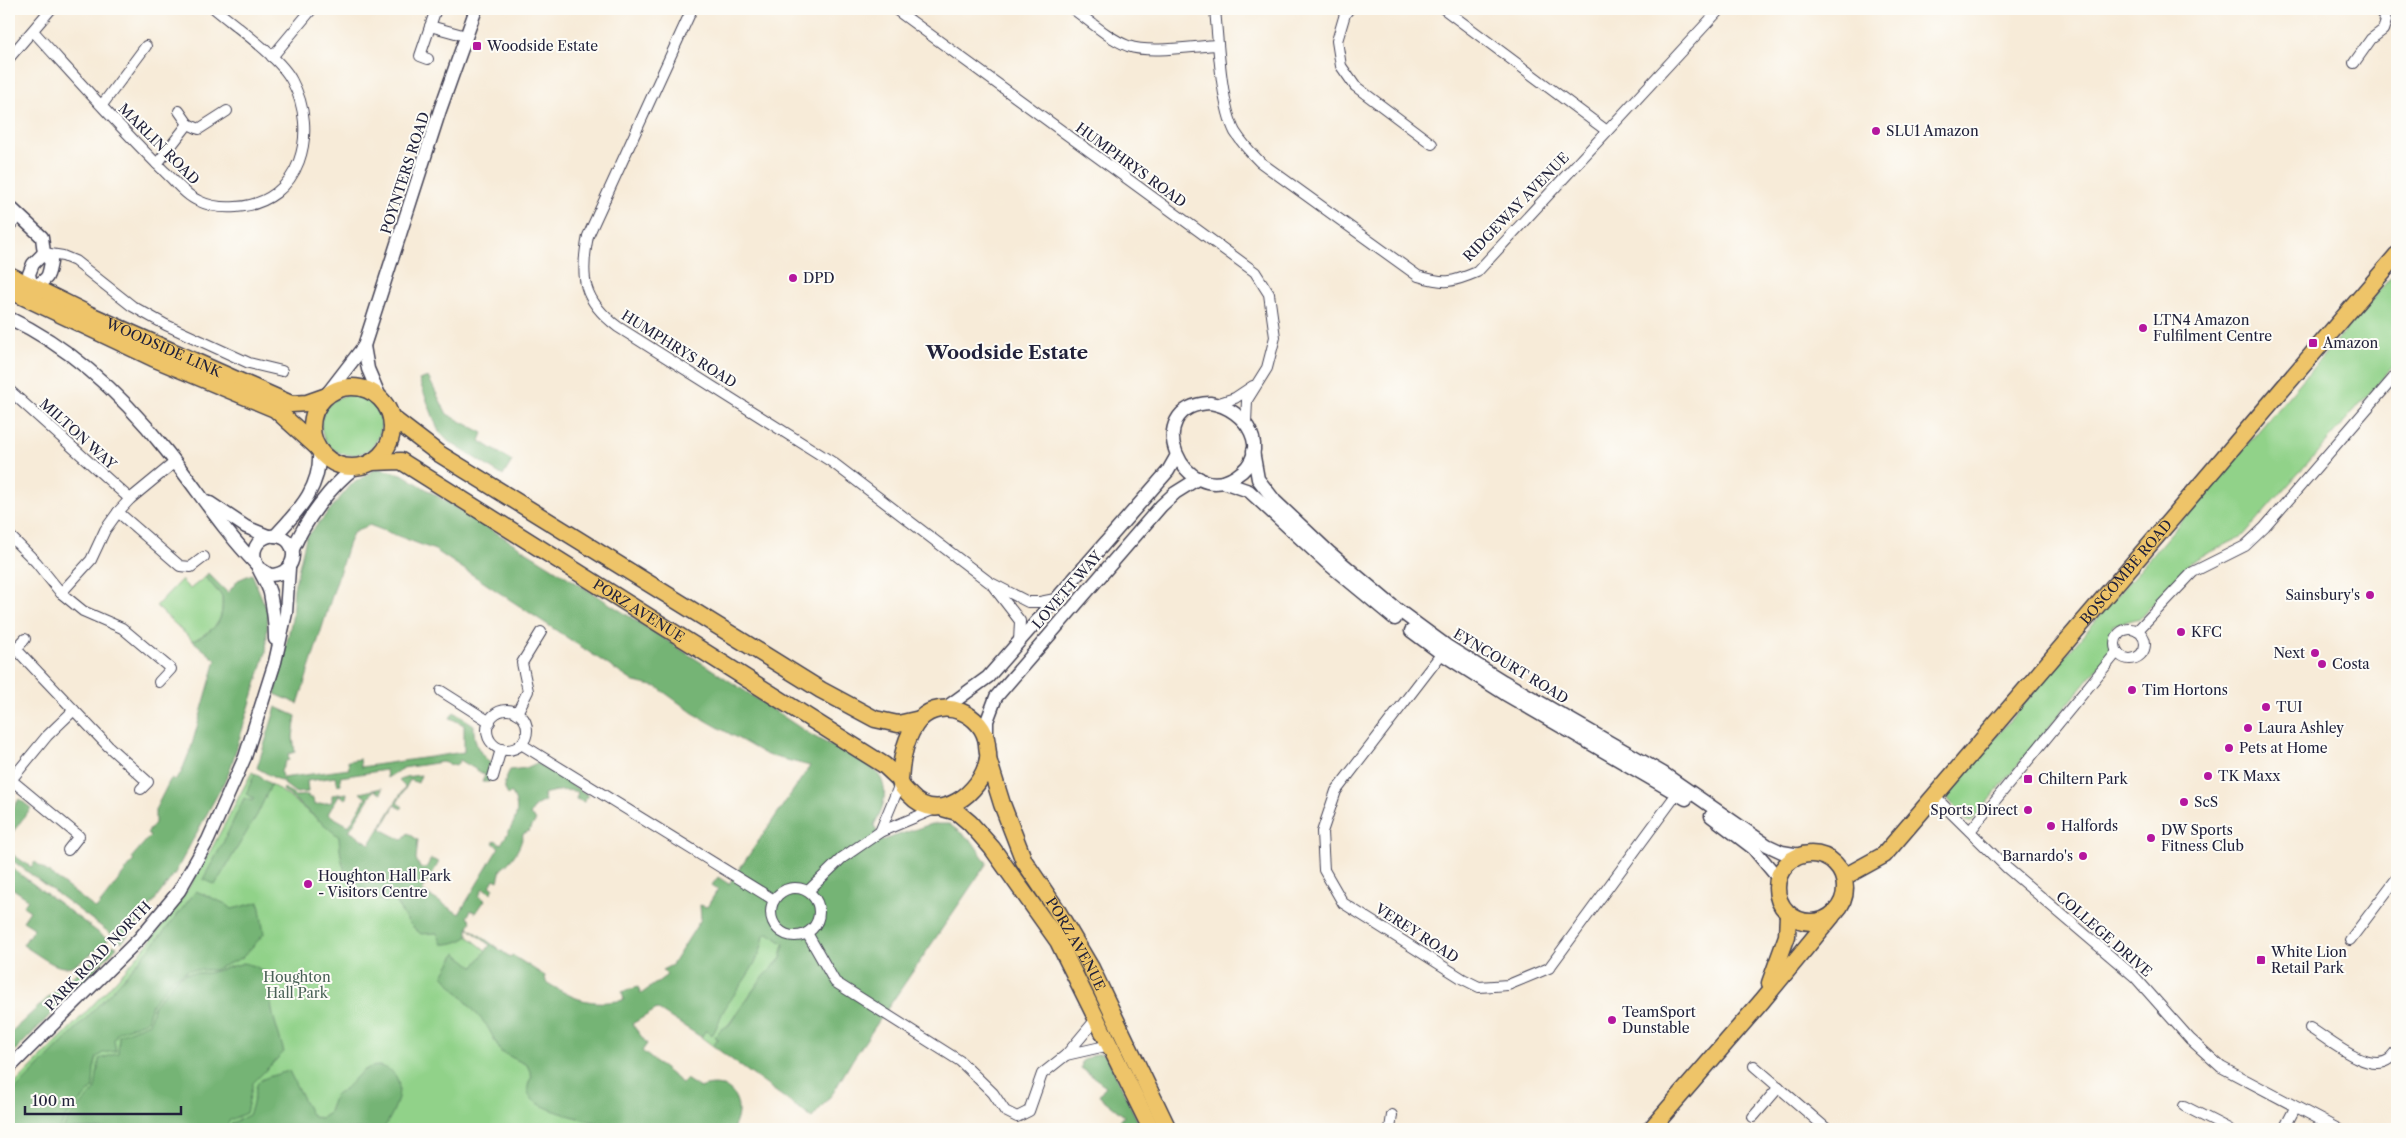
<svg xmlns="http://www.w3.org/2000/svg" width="2406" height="1138" font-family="'Libre Caslon Text',serif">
<rect width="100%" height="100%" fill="#fdfcf7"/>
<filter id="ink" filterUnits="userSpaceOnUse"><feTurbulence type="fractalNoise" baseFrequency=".02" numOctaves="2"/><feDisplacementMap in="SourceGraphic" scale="10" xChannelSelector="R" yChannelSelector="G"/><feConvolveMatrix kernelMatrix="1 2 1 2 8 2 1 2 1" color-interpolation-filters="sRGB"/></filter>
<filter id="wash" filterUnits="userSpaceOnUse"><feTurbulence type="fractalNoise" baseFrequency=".0096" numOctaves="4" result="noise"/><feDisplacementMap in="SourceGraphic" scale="20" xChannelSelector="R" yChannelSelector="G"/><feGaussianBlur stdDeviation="1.12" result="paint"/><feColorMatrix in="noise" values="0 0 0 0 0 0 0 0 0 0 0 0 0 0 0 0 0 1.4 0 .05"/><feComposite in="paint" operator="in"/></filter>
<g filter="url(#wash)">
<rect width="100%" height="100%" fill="#f7ebd8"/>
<g fill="#91d289" stroke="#5a7a62">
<path d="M2397 270V362L2243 536 2191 562 2140 618 2113 625 2110 653 1970 823 1945 796Z"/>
<circle cx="351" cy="425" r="30"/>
<path d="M205 577 222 596C224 623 216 628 193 641L156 606 181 580 190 589Z"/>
<path d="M252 772 284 793 715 1129H9V1090C64 1033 124 978 171 914 203 870 226 820 252 772Z"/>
<path d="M766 931 784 944 780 963 759 982 713 1046 701 1037 736 985 761 936Z"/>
</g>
<g fill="#74b475" stroke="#4b6b58">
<path d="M428 377 447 414 483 433 480 441 512 461 503 476 448 441 439 432 419 380Z"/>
<path d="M377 468 402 474C537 558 673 642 805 731 819 741 870 763 877 772 890 790 884 807 874 825L881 841 931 824H949L972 841 987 863 853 1059 833 1093 812 1118 713 1046 718 1039 715 1037 721 1029 729 1025 759 982 781 958 784 944 768 933 764 935C761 963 738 987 724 1010 719 1019 718 1027 712 1035L706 1030 701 1037 657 1009 632 1024 647 1044 642 1051 682 1083 686 1079 700 1088C731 1076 747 1103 733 1129H612L605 1125C588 1120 536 1110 529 1095 526 1088 529 1082 532 1076L527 1065 501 1052 487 1026 443 975 456 953 474 967 490 945 468 928V936C463 941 449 945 442 944L437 933 421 934C407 923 400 912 394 896L386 902C349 893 341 873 339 837L283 790 284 788 295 796 308 795 309 798H313L314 805 332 802V795L347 793 346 799 339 795 328 814 349 826 366 798 360 793 382 788 381 794 374 790 349 831 370 844 405 787 399 781 405 777 421 775 418 783 410 780 397 803 403 807 401 809 395 805 381 829 402 840 408 833 418 840 416 859 420 868H426L431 859 439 862 422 891 459 914 499 847 493 843 495 840 501 844C512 826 524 812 511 792L508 795C502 786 505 779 510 770L526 768 537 763 588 795 584 802 576 799 578 792C566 789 555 791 543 794L545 801 535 806 530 815 536 820 529 831 523 834C522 846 511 863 501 869L498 881 494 879 490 886 494 888 491 893 483 888 479 896 485 900 476 913 471 910 467 917 471 921 468 927 510 957 512 955 545 976 546 982C575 1000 589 1006 624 1000L622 992 638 987 641 994 667 975 662 970 672 965 701 919 700 905 707 907 718 889 712 885 718 877 729 884 810 766 767 755 693 713 657 687 634 682 435 550 369 525 353 533 348 545 298 704 275 694 292 619 294 588 306 538 351 485Z"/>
<path d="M208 573 228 593 238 580 252 574 268 613 266 652 229 773 175 873 132 931 122 942 9 858V852L31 867 35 862 96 909 134 860 132 857 150 836 147 833 155 823V810L170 780 172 778 175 780 181 773 191 748 216 660 193 641C216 628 224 624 222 596L205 577Z"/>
<path d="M276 707 296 716 293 737 295 752 288 754 289 760 286 761 281 771 282 778 349 769 348 761 360 759 361 767 464 752V725L450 718 454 712 474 725C473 744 480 755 494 766L493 775 489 782H482L485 775 460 760 456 766 442 762 403 768 387 778 386 770 340 777 341 784 338 785 336 777 307 781 308 792 296 793 284 784V781H280L257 768Z"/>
<path d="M255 773 271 785 257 815 215 885 203 879 222 845 244 798 252 801 254 798 246 794Z"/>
<path d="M19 799 31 808 9 837V815Z"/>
<path d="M9 866 107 939 108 941C64 974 69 976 23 945L34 928 23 921 30 911 23 906 28 899 9 886Z"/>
<path d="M196 891 226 904 232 909 259 902 264 934 242 958 214 970H188L172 980 152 1004 147 1021 118 1032 114 1040 116 1051 103 1053 97 1057 94 1068 93 1088 65 1118 60 1129H9V1096C75 1031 140 965 196 891Z"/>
<path d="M113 945 117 947 9 1057V1034L63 984Z"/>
<path d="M244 963 255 966 266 973 273 1015 284 1052 253 1083 246 1113 230 1120 225 1129H63L68 1119 95 1090 99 1059 118 1053 119 1035 149 1023 154 1005 177 979 186 973H208Z"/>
<path d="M1096 1054H1102L1108 1059 1141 1128 1139 1129H1119L1116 1127 1124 1116 1099 1096 1106 1086 1081 1068 1082 1061Z"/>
<path d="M379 1066C413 1073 396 1111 383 1129H228L232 1123 249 1115C263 1079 244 1083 289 1071L310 1113 315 1117 321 1118 328 1114 335 1095C353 1088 357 1066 379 1066Z"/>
</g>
</g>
<g filter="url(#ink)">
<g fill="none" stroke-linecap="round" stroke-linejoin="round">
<defs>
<g id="minor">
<path d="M692 9 588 236C580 277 582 300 618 327L832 462 989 582 1028 602H1040L1055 599"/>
<path d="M895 9 1255 272 1269 294 1275 337 1267 368 1247 400 1246 423"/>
<path d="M1073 9C1091 22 1108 38 1128 46 1151 54 1194 46 1218 45"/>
<path d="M1215 9C1218 41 1221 105 1235 132 1242 143 1251 153 1260 162L1418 276C1445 284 1451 283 1477 272L1720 9"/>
<path d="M1349 9 1345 14 1337 41 1341 66 1355 86 1432 144"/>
<path d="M1444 9 1607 131"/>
<path d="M430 26 466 36"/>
<path d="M33 31C76 78 119 127 165 172 175 181 186 196 199 201 211 207 223 208 236 207 302 203 319 131 292 81 281 58 235 26 215 9"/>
<path d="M272 57 312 9"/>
<path d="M9 58 51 9"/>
<path d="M428 59 420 56 436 9"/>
<path d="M2354 63 2371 39 2383 30 2386 21 2379 9"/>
<path d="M102 105 146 46"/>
<path d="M179 111 188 124"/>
<path d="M157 164 188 124 199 129 227 111"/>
<path d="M9 227 18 217"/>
<path d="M44 253 63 256 75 261 132 306 166 325 249 363 282 371"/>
<path d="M9 390 130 499"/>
<path d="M1216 404 1235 398 1253 386"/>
<path d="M118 512 180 566 191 567 204 557"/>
<path d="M9 535 36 562 61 593 83 611 122 628 171 669 159 682"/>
<path d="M993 586 1020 621 1019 642"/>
<path d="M61 593 91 560 105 530 118 512 130 499 175 462"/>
<circle cx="2130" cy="644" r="15"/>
<path d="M2137 631 2193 572 2245 546 2265 527 2397 374"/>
<path d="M25 639 16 649 108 746 148 782 141 789"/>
<path d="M1446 648 1336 791 1322 832 1324 870 1343 903 1463 979 1479 987 1508 985 1549 968 1681 788"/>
<path d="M441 691 490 722"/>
<circle cx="507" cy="730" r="20"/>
<path d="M517 713 528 691 522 663 541 632"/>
<path d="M521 744 774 900"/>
<path d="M493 777 501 749"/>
<path d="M9 778 79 836 68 850"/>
<path d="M11 780 47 736 74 710"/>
<path d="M1934 796 2007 868 2135 977 2190 1039 2221 1067 2338 1129"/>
<path d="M1970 831 2117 652"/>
<path d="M880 832 900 784"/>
<circle cx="795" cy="912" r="24"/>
<path d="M808 891 842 858 880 832 935 809"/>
<path d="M807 933 835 982 960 1061 993 1093 1005 1111 1017 1117 1029 1111 1042 1074 1066 1055 1097 1018"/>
<path d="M2350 940 2397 878"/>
<path d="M2310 1028C2328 1039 2369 1075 2390 1059 2392 1057 2395 1053 2397 1051"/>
<path d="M1066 1055 1110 1045"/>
<path d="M1754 1066 1827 1129"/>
<path d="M2184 1106 2229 1129"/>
<path d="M1753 1117 1779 1087"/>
<path d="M1390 1129 1392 1115"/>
<path d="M2284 1129 2295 1108"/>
</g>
<g id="tertiary">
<path d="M9 206 42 237 44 253"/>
<path d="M32 288 29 274 33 264 44 253"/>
<path d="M30 292C33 285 41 284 46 278 49 275 50 267 51 262L44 253"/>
<path d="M9 318C71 347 123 396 165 449 196 487 221 528 255 563"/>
<path d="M364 346 368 369 380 397"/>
<path d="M327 394 364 346 440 110 476 9"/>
<path d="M1210 403C1246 408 1274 452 1236 476 1184 510 1138 406 1210 403Z"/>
<path d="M1253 451 1258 479 1275 501 1329 552 1394 607 1447 646 1503 681 1663 773 1767 845 1782 852 1800 855"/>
<path d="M1223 482 1249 491 1326 562 1395 619"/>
<path d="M210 503 246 527 268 536"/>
<path d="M275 536C299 510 322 487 319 449"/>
<path d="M293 549C305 521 331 485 356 467"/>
<path d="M259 568 270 575C300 575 300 536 274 536 269 535 264 538 260 541 244 556 266 577 270 593 273 608 275 623 275 639"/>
<path d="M1411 631 1442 654 1505 694 1686 799"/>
<path d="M944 709 988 677 1168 471 1176 457"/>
<path d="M987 738V721L996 697 1161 506 1175 493 1199 478"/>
<path d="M1711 816 1753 848 1778 878"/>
<path d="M9 1068 139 939 179 891 208 840 245 757 275 662 286 613 289 568"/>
</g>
<g id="primary">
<path id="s1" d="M9 275 88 314 291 404 307 403 324 397"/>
<path d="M9 290 153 358 275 409 317 447"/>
<circle cx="352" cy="427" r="40"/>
<path d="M391 417 438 453 821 690 875 719 898 724 920 719"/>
<path id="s2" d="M372 462 401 461 884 765 900 780C900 786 906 791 910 795 938 826 982 793 988 759 989 755 987 749 987 744 984 714 943 696 920 719 906 734 901 760 900 780"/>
<path id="s3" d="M988 759 1002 804 1024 861 1055 907 1091 968 1168 1129"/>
<path d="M943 808 957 812 970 823 992 848 1058 941 1151 1129"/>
<circle cx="1811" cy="888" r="34"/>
<path id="s4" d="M1844 877 1884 855 2397 255"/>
<path d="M1770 983 1787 936 1788 914"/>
<path d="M1651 1129 1762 1001 1832 916"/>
</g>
</defs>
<use href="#minor" stroke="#424053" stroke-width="12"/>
<use href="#tertiary" stroke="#424053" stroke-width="15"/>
<use href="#primary" stroke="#424053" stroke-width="19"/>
<use href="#minor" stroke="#fff" stroke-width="10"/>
<use href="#tertiary" stroke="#fff" stroke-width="12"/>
<use href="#primary" stroke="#eec469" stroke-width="16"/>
</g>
</g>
<g fill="#b5179e" stroke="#fdfcf7" stroke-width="2">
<rect x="472" y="41" width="10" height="10" rx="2.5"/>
<circle cx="1876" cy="131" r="5"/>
<circle cx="793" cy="278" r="5"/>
<circle cx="2143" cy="328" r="5"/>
<rect x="2308" y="338" width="10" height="10" rx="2.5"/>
<circle cx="2370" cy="595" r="5"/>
<circle cx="2181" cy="632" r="5"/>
<circle cx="2315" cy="653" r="5"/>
<circle cx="2322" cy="664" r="5"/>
<circle cx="2132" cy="690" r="5"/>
<circle cx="2266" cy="707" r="5"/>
<circle cx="2248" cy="728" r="5"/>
<circle cx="2229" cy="748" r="5"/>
<circle cx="2208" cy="776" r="5"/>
<rect x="2023" y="774" width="10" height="10" rx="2.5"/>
<circle cx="2184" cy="802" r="5"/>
<circle cx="2028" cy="810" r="5"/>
<circle cx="2051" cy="826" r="5"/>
<circle cx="2151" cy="838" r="5"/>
<circle cx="2083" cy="856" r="5"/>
<circle cx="308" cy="884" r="5"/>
<rect x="2256" y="955" width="10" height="10" rx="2.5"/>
<circle cx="1612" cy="1020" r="5"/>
</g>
<g text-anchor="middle" stroke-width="4" stroke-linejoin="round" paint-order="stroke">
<g font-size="14" fill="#22223b" stroke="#fdfcf7" text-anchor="start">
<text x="487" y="51">Woodside Estate</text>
<text x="1886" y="136">SLU1 Amazon</text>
<text x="803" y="283">DPD</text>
<text x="2153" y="325">LTN4 Amazon<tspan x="2153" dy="16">Fulfilment Centre</tspan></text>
<text x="2323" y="348">Amazon</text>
<text x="2360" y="600" text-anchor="end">Sainsbury's</text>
<text x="2191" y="637">KFC</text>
<text x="2305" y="658" text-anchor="end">Next</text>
<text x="2332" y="669">Costa</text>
<text x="2142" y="695">Tim Hortons</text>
<text x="2276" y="712">TUI</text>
<text x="2258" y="733">Laura Ashley</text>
<text x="2239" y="753">Pets at Home</text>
<text x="2218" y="781">TK Maxx</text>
<text x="2038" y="784">Chiltern Park</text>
<text x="2194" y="807">ScS</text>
<text x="2018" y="815" text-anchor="end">Sports Direct</text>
<text x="2061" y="831">Halfords</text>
<text x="2161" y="835">DW Sports<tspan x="2161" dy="16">Fitness Club</tspan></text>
<text x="2073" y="861" text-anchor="end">Barnardo's</text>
<text x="318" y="881">Houghton Hall Park<tspan x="318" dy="16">- Visitors Centre</tspan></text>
<text x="2271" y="957">White Lion<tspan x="2271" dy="16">Retail Park</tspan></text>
<text x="1622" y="1017">TeamSport<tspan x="1622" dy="16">Dunstable</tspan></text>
</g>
<g font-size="14" fill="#22223b" stroke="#fdfcf7">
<text transform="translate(159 144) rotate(45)" y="5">MARLIN ROAD</text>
<text transform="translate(1131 165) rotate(36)" y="5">HUMPHRYS ROAD</text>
<text transform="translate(405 173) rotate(-72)" y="5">POYNTERS ROAD</text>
<text transform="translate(1516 207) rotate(-46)" y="5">RIDGEWAY AVENUE</text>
<text dy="5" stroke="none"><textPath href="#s1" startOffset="171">WOODSIDE LINK</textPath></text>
<text transform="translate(679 349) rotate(32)" y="5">HUMPHRYS ROAD</text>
<text transform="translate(78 434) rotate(42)" y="5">MILTON WAY</text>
<text dy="5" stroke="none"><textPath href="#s4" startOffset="418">BOSCOMBE ROAD</textPath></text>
<text transform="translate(1067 590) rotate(-49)" y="5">LOVETT WAY</text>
<text dy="5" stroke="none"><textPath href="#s2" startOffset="310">PORZ AVENUE</textPath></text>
<text transform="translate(1511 666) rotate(31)" y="5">EYNCOURT ROAD</text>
<text transform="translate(1417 933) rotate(33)" y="5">VEREY ROAD</text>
<text transform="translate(2104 934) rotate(41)" y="5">COLLEGE DRIVE</text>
<text dy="5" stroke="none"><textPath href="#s3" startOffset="206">PORZ AVENUE</textPath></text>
<text transform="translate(98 956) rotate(-46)" y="5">PARK ROAD NORTH</text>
</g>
<g font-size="14" fill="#496056" stroke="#fdfcf7">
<text x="297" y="982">Houghton<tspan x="297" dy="16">Hall Park</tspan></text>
</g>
<g font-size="19" font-weight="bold" fill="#22223b" stroke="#fdfcf7">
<text x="1007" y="359">Woodside Estate</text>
</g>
</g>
<rect width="2406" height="1138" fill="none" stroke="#fdfcf7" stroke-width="30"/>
<path d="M25 1106v8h156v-8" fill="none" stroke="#22223b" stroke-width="2.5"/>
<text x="32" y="1106" font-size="15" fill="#22223b" stroke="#fdfcf7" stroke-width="4" paint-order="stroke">100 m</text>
</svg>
